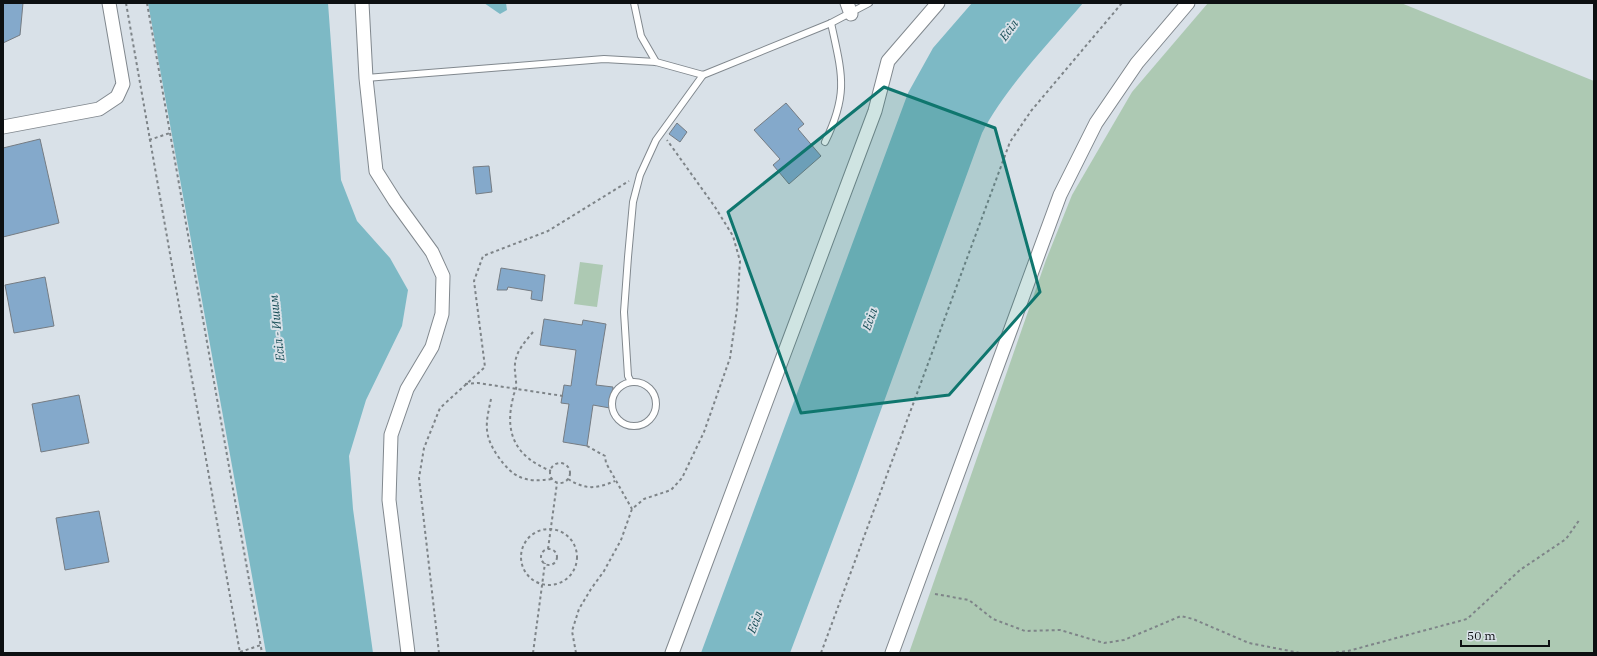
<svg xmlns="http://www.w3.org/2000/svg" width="1597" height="656" font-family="'IBM Plex Serif',serif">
<rect width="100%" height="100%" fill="#d9e1e8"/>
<g fill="#adc9b3">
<path d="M1208 3H1401L1594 81V653H909L1046 260 1072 195 1132 92Z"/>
<path d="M580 262 603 265 597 307 574 304Z"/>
</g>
<g fill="#7db9c5">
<path d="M148 3H328L341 180 357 221 390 258 408 290 402 326 366 400 349 456 353 509 373 653H266Z"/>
<path d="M484 3H506L507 10 500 14Z"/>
<path d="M972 3H1083C1050 42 1005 88 982 133L855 481 790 653H701L908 93 933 48Z"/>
</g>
<g fill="#84a9cb" stroke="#757c83">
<path d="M3 3H23L20 35 3 43Z"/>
<path d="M786 103 804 124 798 129 821 156 789 184 773 165 780 159 754 130Z"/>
<path d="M677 123 687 132 680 142 669 134Z"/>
<path d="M40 139 59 223 3 237V148Z"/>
<path d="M489 166 492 192 476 194 473 167Z"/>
<path d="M501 268 545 275 542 301 531 299 532 291 508 287 507 290H497Z"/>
<path d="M45 277 54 326 14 333 5 285Z"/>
<path d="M544 319 582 325 583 320 606 324 596 385 613 387 610 408 593 405 587 446 563 442 569 404 561 403 564 385 571 386 576 350 540 345Z"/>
<path d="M79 395 89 443 41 452 32 404Z"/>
<path d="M99 511 109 562 65 570 56 518Z"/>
</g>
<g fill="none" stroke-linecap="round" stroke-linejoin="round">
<defs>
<g id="lane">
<path d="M634 3 641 36 656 62"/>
<path d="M366 78 604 59 656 62 703 75 831 23 869 3"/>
<path d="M825 142C849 93 842 74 831 23"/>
<path d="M631 382 628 376 624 312 628 257 633 202 640 175 656 140 703 75"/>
<circle cx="634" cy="404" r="22"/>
</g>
<g id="street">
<path d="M362 3 366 78 376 171 395 201 432 252 443 276 442 314 432 347 407 389 391 435 389 500 408 653"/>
<path d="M847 3 851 14"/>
<path d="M3 127 99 109 117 97 123 84 109 3"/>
<path d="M672 653 875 111 888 61 938 3"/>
<path d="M892 653 1060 195 1096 123 1137 63 1188 3"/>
</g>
</defs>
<use href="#lane" stroke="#81888e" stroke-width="8"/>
<use href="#street" stroke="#81888e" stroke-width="15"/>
<g stroke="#7e8488" stroke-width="2" stroke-dasharray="3 3" stroke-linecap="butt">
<path d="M126 3 240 653"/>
<path d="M147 3 262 653"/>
<path d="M149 140 170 133"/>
<path d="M533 332C525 342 516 351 515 364 514 372 517 381 516 389 515 392 513 395 513 398 504 434 516 457 551 471"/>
<path d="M465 384 478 383 563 396"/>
<path d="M491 399C489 409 486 420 487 430 488 440 492 447 497 455 513 478 524 483 552 479"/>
<path d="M587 446 605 456 606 463 632 509"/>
<circle cx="560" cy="473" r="10"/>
<path d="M568 479C586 490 595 489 615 481"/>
<circle cx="549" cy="557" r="28"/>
<path d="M548 549 557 483"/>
<circle cx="549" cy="557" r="8"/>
<path d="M935 594 969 600 993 619 1025 631 1060 630 1104 643 1124 640 1181 616 1193 619 1249 643 1300 653"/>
<path d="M240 652 261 645"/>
<path d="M439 653 419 478 424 448 440 408 485 367 474 281 483 256 548 231 629 181"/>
<path d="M533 653 545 563"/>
<path d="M576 653 572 631 579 609 591 589 604 571 621 540 632 509 644 499 671 490 682 478 704 432 730 358 737 309 740 261 733 236 715 207 667 140"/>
<path d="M821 653 1010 142 1031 111 1122 3"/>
<path d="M1330 653 1348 651 1467 619 1520 570 1566 539 1580 519"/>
</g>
<use href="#lane" stroke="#fff" stroke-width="6"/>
<use href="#street" stroke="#fff" stroke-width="13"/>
</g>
<path fill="#0f766e" fill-opacity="0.2" stroke="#0f766e" stroke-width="3" stroke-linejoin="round" d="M884 87 995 128 1040 292 949 395 801 413 728 212Z"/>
<g text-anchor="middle" stroke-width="4" stroke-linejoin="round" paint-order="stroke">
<g font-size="12" font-style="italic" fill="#164c55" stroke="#d9e1e8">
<text transform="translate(1009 30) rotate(-53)" y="4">Есіл</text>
<text transform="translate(870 319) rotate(-70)" y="4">Есіл</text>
<text transform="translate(277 328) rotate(-96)" y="4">Есіл - Ишим</text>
<text transform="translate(755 622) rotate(-69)" y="4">Есіл</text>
</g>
</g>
<rect width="1597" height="656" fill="none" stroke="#0d1012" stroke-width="8"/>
<path d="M1461 640v6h88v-6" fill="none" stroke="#0d1012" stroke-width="2"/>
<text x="1467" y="640" font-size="12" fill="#0d1012" stroke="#d9e1e8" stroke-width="3" paint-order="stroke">50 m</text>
</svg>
